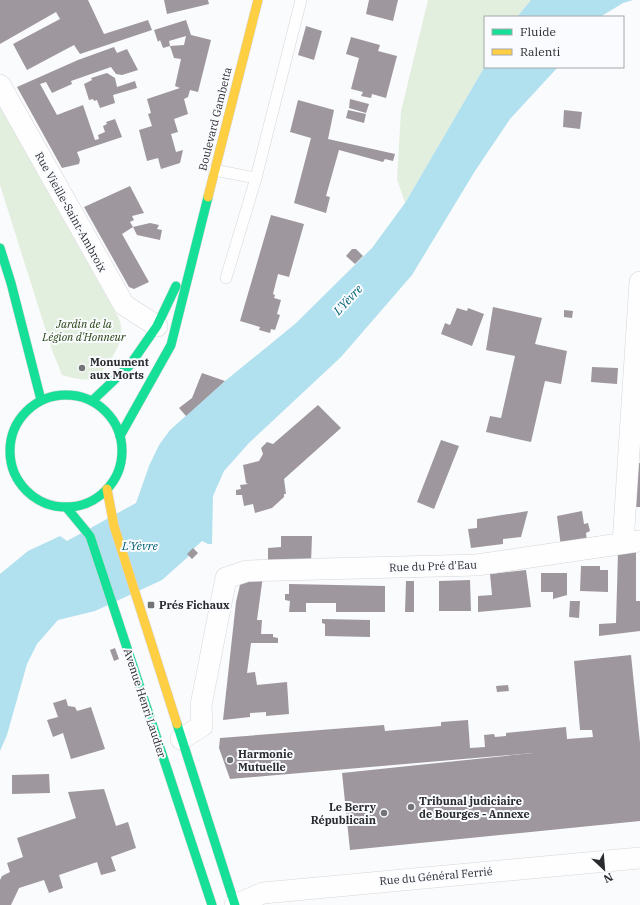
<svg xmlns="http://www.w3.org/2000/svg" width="640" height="905" font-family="'IBM Plex Serif',serif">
<rect width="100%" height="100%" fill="#fafbfd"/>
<g fill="#e3efde">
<path d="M428 0H531L517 17H485V66L405 203 397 179 401 111Z"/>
<path d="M0 107 119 319C121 324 122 329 121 335 120 348 103 376 90 379 81 381 71 377 62 375L52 350 0 185Z"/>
</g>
<g fill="#b1e0ee">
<path d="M531 0H633L623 3 600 17H517Z"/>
<path d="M485 66V67H558L510 119 475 171 412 275 341 357 249 443 224 471 213 496 212 544H208L202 541 188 554 189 556 162 580 95 611 58 620 37 644 27 664 7 735 0 751V574L28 551 60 536 67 541 136 503 149 466 159 445 170 430 225 381 295 324 372 248 405 203Z"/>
</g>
<g fill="#9e979e">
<path d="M0 0H88L104 34 148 20 152 30 80 54 74 45 27 70 13 44 60 19 56 12 0 44Z"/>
<path d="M164 0H208L209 4 167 14Z"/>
<path d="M369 0H398L393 21 366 14Z"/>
<path d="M186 20 191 35 211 40 198 92 190 90 188 97 184 99 188 114 174 119 178 132 171 134 176 152 183 150 180 163 161 169 158 158 147 161 139 130 152 126 148 114 151 113 147 99 180 88 175 86 181 59 174 58 170 46 184 45 186 36 169 41 170 46 163 48 160 40 158 42 154 30Z"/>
<path d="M306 26 322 31 314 60 298 55Z"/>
<path d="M351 37 380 45 378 51 397 56 386 98 372 94 371 98 361 96 363 92 351 89 359 58 346 54Z"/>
<path d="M114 47 117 53 127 49 138 70 122 75 116 74 111 67 71 81 72 84 52 93 46 82 40 84 57 115 83 105 95 140 99 139 98 135 105 132 103 126 107 124 106 122 115 119 122 137 77 152 80 160 79 164 62 168 17 87 78 60Z"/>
<path d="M107 73 115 78 117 87 135 81 137 88 113 95 115 103 100 108 97 100 94 101 93 99 89 100 84 84 92 80 91 78Z"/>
<path d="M350 99 369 104 366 113 349 108Z"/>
<path d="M298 100 334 110 328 139 395 154 393 161 385 159 383 162 339 150 326 196 330 197 326 213 294 203 311 138 290 132Z"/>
<path d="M348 110 366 114 364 123 346 118Z"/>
<path d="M564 110 582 112 580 129 563 127Z"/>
<path d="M130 186 144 213 132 216 134 220 130 222 133 227 150 223 159 225 157 229 162 230 160 240 137 235 133 227 122 234 149 282 134 289 129 287 84 207Z"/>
<path d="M271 215 304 224 289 277 278 274 273 294 275 295 274 298 281 300 277 314 280 315 275 330 271 329 270 333 259 330 260 327 240 321Z"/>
<path d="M352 249H356L363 256 355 264 346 256Z"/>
<path d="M493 307 542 318 535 344 567 351 561 384 545 381 531 442 486 432 490 416 501 418 515 356 486 350Z"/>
<path d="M457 308 467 311 468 308 484 314 472 346 441 334 445 323 450 325Z"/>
<path d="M564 310 573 311 572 318 564 317Z"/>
<path d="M592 367 618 368 617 384 591 382Z"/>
<path d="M202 373 225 381 186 416 179 408 192 398Z"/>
<path d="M318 405 341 428 284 479 286 494H284V497L272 508 255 513 253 504 244 506 242 495H236V490L241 489 240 485 248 484 246 483 243 465 259 461 263 454 261 448 267 442 273 444Z"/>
<path d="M441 440 459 446 434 509 417 502Z"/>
<path d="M633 463H640V507H630Z"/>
<path d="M528 511 521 537 503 539V544L471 548 468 529 477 528V519Z"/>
<path d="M582 511 584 524 588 523 590 531 586 533 587 542 561 547 557 516Z"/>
<path d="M281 536H312L311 563 268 565V548L281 547Z"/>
<path d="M193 548 198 553 192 559 187 554Z"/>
<path d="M636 549V601H640V631L599 636V624L616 623 618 552Z"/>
<path d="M581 566H600V570H608V592L580 591Z"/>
<path d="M526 570 531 607 478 612V596L492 595 490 574Z"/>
<path d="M541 573H567V595L553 599V592H541Z"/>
<path d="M242 576H263L257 620H262L261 634H273V637L278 638V643H251L247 673 255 672 257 685 287 682 289 714 266 716V712L250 713V717L223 720 236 602Z"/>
<path d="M470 580 471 611H439V581Z"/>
<path d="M406 581H414V612H405Z"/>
<path d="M289 584 385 586V612H336V603H306V612H289L290 601 285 600V594H289Z"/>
<path d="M570 601H580L579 618 569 617Z"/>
<path d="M322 619 370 620V637L325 636V624L322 623Z"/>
<path d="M115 648 119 659 114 661 110 650Z"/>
<path d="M631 655 640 743V821L350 850 342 773 533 753 230 779 219 748 220 738 384 725 385 731 441 726V722L468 720 470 748 485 747 484 735 494 734 495 737 506 736V733L566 727 567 739 593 737 592 730H580L574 661Z"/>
<path d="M508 685 509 691 497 692 496 686Z"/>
<path d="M66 699 68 706 75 707 77 711 91 707 105 749 71 759 63 733 53 737 47 720 58 717 53 703Z"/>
<path d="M49 774 50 793 12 794V775Z"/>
<path d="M104 789 116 826 128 822 136 848 111 857 116 871 101 875 97 862 59 875 63 888 49 893 44 880 19 888 11 905H0V880L2 876 10 872 7 863 23 857 17 838 76 818 68 792Z"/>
</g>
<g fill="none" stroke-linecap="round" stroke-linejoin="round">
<defs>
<g id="lane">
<path d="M214 170 256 178"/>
<path d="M226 278 256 178 301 0"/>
</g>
<g id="street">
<path d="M0 85 124 305 157 326"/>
<path d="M623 543 640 282"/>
<path d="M181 739 202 726 201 705 226 578 247 571 477 565 640 541"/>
<path d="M235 905 263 893 640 858"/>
</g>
<g id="fast">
<path d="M0 248 11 283 41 400"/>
<circle cx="66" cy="451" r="56"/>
<path d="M92 401 130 365 157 326 176 286"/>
<path d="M120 436 171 345 208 197"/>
<path d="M66 507 90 536 212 905"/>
<path d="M177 724 235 905"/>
</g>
<g id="slow">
<path d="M208 197 258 0"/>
<path d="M107 489 114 526 177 724"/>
</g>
</defs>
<use href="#lane" stroke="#d5d6d9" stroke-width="12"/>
<use href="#street" stroke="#d5d6d9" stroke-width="22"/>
<use href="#fast" stroke="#d5d6d9" stroke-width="10"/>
<use href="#slow" stroke="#d5d6d9" stroke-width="10"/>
<use href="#lane" stroke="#fefeff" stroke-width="11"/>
<use href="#street" stroke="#fefeff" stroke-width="21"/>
<use href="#fast" stroke="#16e098" stroke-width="9"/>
<use href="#slow" stroke="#ffcf43" stroke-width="9"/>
</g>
<g fill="#737476" stroke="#f9fbfe" stroke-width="1.5">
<circle cx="82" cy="368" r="4"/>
<rect x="147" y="601" width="8" height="8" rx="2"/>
<circle cx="230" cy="760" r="4"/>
<circle cx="411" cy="807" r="4"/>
<circle cx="384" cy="813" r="4"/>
</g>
<g text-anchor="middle" stroke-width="4" stroke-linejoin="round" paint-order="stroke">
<g font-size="11" fill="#2a2b2e" stroke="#f9fbfe">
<text transform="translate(215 119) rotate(-76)" y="4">Boulevard Gambetta</text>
<text transform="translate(71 212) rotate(61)" y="4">Rue Vieille-Saint-Ambroix</text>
<text transform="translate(433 566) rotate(-2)" y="4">Rue du Pré d'Eau</text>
<text transform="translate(145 703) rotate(72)" y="4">Avenue Henri Laudier</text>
<text transform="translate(436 876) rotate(-5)" y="4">Rue du Général Ferrié</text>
</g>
<g font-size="11" font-style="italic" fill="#25400e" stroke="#f9fbfe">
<text x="84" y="328">Jardin de la<tspan x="84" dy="13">Légion d'Honneur</tspan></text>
</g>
<g font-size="11" font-weight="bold" fill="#2a2b2e" stroke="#f9fbfe" text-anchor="start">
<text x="90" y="366">Monument<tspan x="90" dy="13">aux Morts</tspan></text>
<text x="159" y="609">Prés Fichaux</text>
<text x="238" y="758">Harmonie<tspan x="238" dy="13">Mutuelle</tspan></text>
<text x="419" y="805">Tribunal judiciaire<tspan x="419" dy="13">de Bourges - Annexe</tspan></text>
<text x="376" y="811" text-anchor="end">Le Berry<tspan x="376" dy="13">Républicain</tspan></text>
</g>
<g font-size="12" font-style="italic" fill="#006074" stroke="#f9fbfe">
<text transform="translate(348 300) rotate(-47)" y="4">L'Yèvre</text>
<text x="140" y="550">L'Yèvre</text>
</g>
</g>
<rect x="484" y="16" width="140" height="52" fill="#f9fbfe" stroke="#a6a8ab"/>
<rect x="492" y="29" width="20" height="6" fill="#16e098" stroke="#a6a8ab"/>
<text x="520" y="36" font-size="12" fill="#2a2b2e">Fluide</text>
<rect x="492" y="49" width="20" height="6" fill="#ffcf43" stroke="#a6a8ab"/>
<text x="520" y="56" font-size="12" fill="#2a2b2e">Ralenti</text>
<g transform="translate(604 869) rotate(154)" stroke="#f9fbfe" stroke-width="3" paint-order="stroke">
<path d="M0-3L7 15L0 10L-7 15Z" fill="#2a2b2e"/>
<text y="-6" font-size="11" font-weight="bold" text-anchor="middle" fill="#2a2b2e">N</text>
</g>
</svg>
